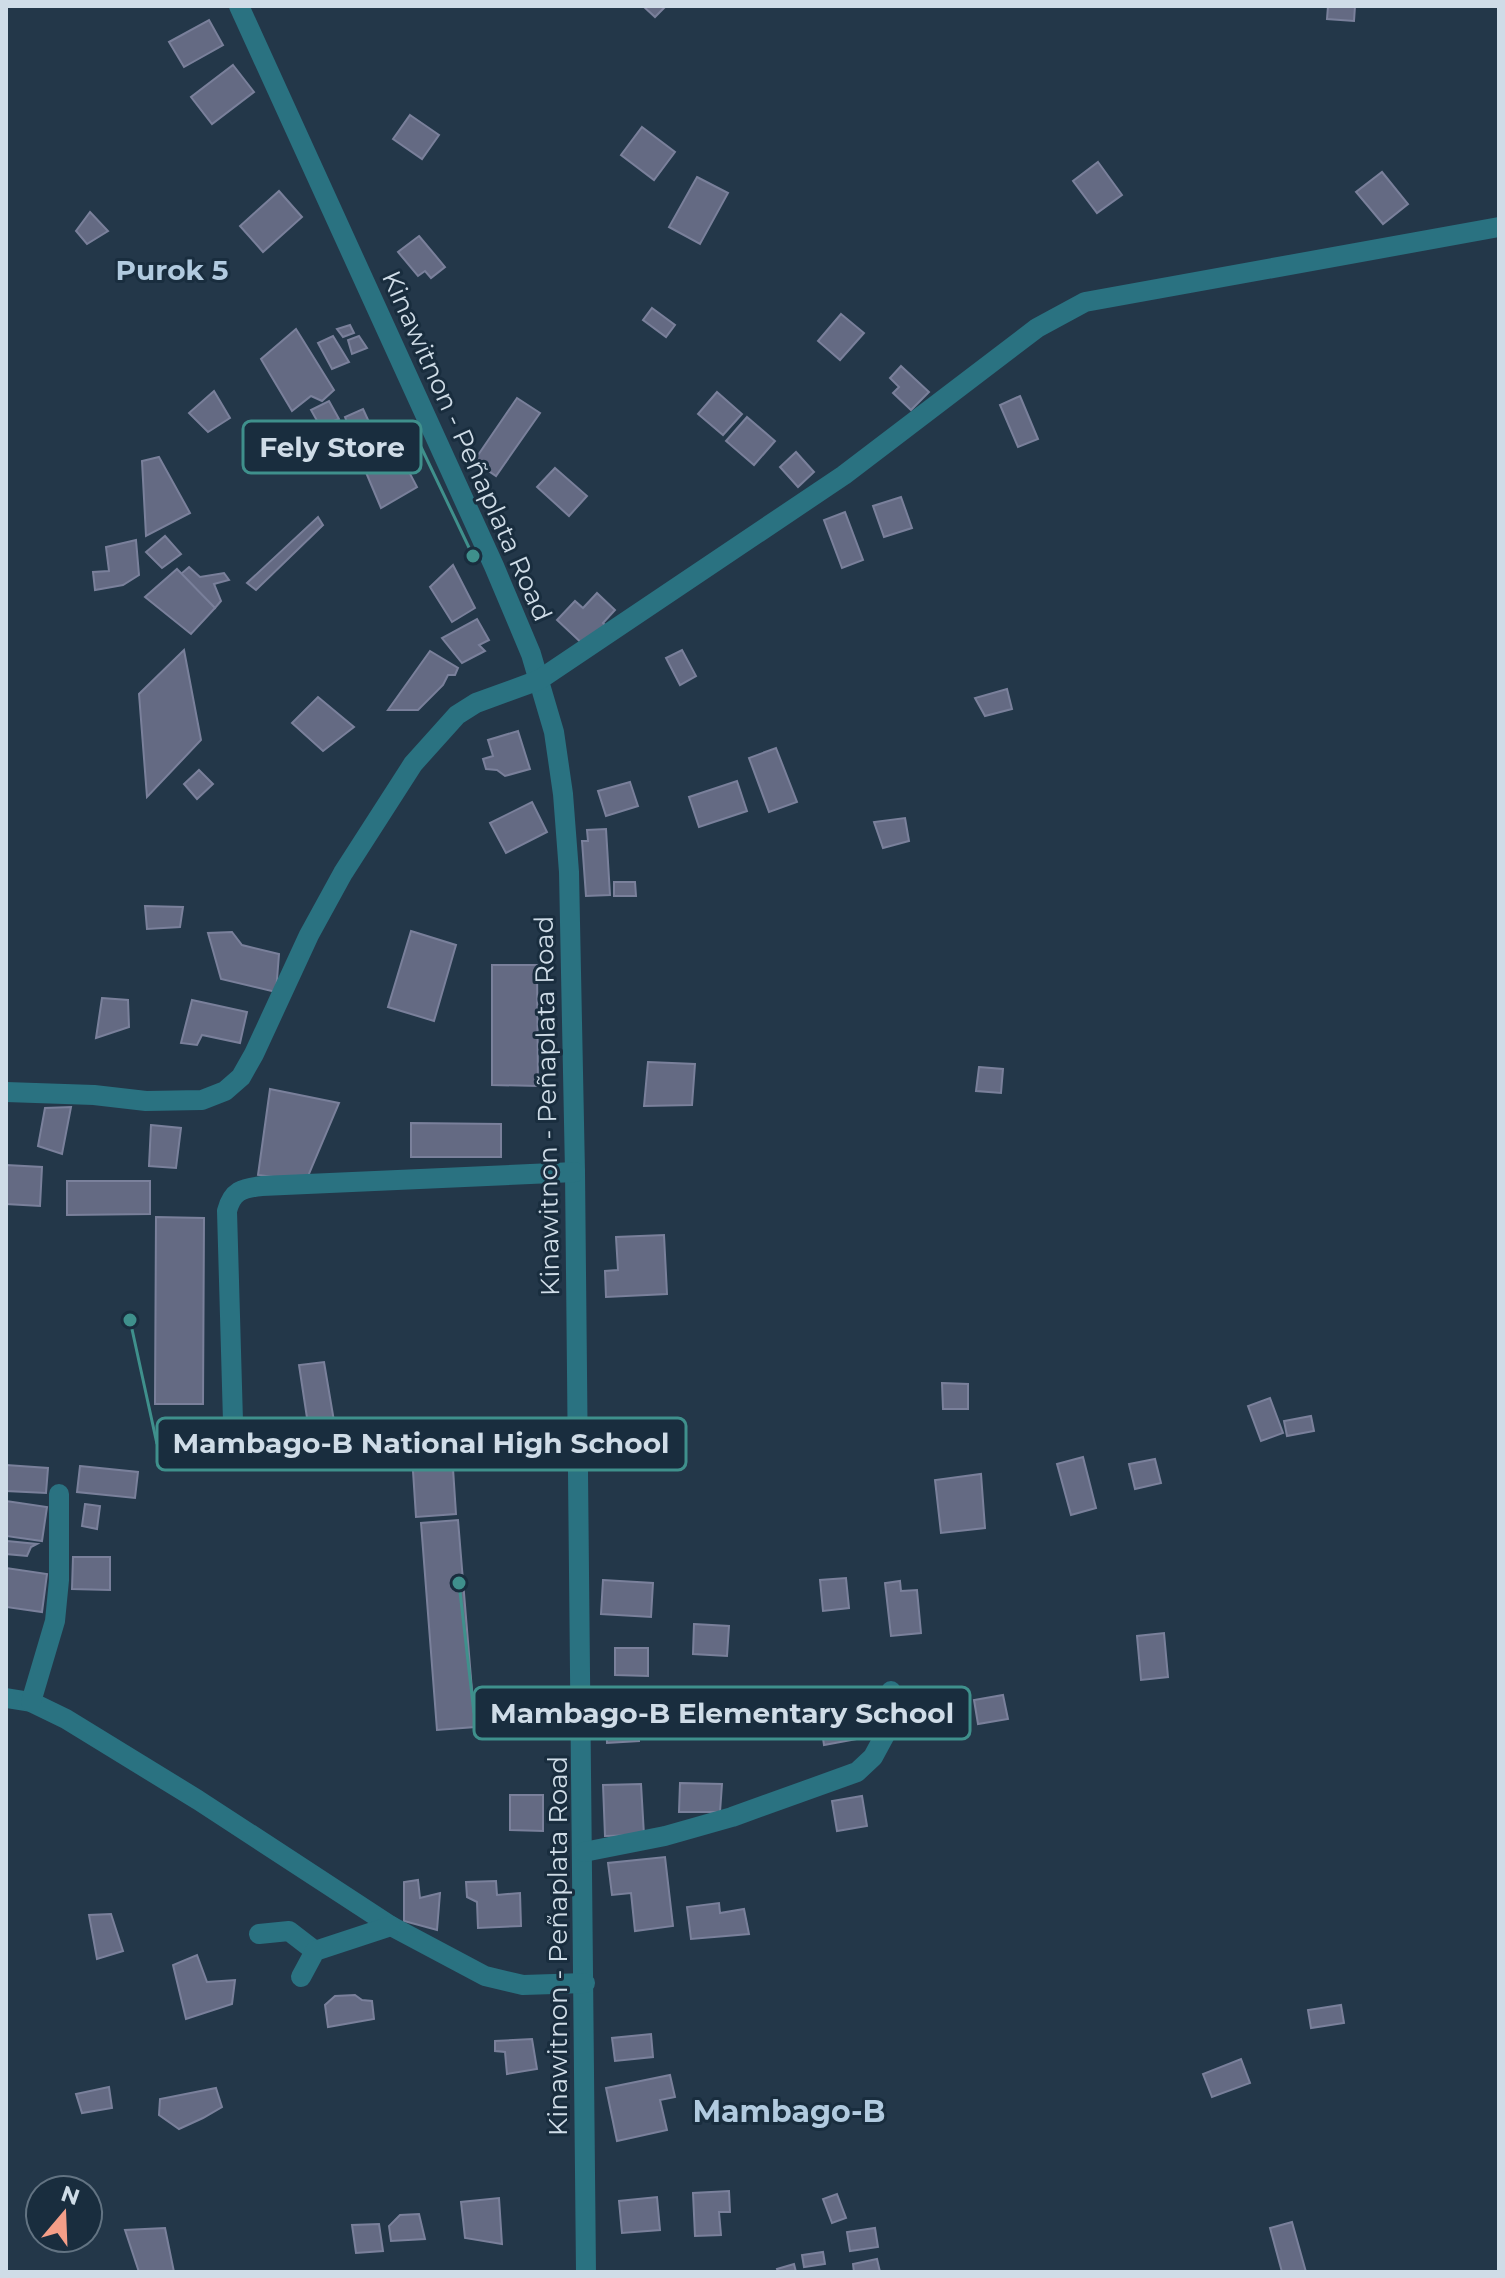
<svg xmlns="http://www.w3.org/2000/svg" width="1505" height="2278" font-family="Montserrat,sans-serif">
<rect width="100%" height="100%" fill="#233749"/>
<g fill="#646a83" stroke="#7a809b" stroke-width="2">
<path d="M643 6H662L664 8 655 17Z"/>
<path d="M1328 6H1355L1354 21 1327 19Z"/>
<path d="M209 20 223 45 184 67 169 42Z"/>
<path d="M233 65 254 92 212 124 191 97Z"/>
<path d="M410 115 439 135 422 159 393 139Z"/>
<path d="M642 127 675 152 654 180 621 155Z"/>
<path d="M1098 162 1122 195 1097 213 1073 181Z"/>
<path d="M1382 172 1408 204 1383 224 1356 192Z"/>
<path d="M697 177 728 193 700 244 669 227Z"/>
<path d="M279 191 302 217 263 252 240 226Z"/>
<path d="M90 212 108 231 87 244 76 231Z"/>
<path d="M419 236 445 267 431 278 425 271 418 276 398 252Z"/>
<path d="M652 308 675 325 666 337 643 320Z"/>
<path d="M841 314 864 333 840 360 818 341Z"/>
<path d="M350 325 354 333 343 337 337 329Z"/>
<path d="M296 329 334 390 322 401 311 396 292 411 261 359Z"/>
<path d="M333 336 349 362 332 369 318 343Z"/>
<path d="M359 336 367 348 352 354 348 340Z"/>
<path d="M901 366 929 392 911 410 893 393 899 387 890 378Z"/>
<path d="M214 391 230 418 208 432 189 413Z"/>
<path d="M717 392 742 414 723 435 698 414Z"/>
<path d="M1020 396 1038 439 1018 447 1000 405Z"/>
<path d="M517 398 540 413 496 476 474 461Z"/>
<path d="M329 401 339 419 320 426 311 410Z"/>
<path d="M363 409 376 437 355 443 345 417Z"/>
<path d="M747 417 775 441 754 465 726 441Z"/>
<path d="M397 449 417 487 381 508 362 463Z"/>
<path d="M796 452 814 472 798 487 780 467Z"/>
<path d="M159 457 190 513 146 536 142 461Z"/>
<path d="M555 468 587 496 569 516 537 487Z"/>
<path d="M901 497 912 528 884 537 873 506Z"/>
<path d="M845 512 863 560 842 568 824 520Z"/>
<path d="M318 517 323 525 256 590 247 583Z"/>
<path d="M165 536 181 554 162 568 146 552Z"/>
<path d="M136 540 139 575 123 585 95 590 93 572 109 571 106 547Z"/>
<path d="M453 565 475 608 452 622 430 587Z"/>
<path d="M189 567 200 577 224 573 229 580 214 584 221 601 215 608 181 574Z"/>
<path d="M177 569 215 608 191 634 145 597Z"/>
<path d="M597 593 615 610 603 623 607 627 587 648 557 620 575 601 583 608Z"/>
<path d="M477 619 489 640 479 645 485 651 462 663 442 638Z"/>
<path d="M184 650 201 740 147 797 139 694Z"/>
<path d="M682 650 696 676 680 685 666 658Z"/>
<path d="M430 651 458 668 455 675H448L443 685 418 710H388Z"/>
<path d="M1007 689 1012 709 985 716 975 698Z"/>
<path d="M318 697 354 727 323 751 292 723Z"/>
<path d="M518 731 530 769 505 776 497 770 486 769 483 759 493 756 488 740Z"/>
<path d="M776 748 797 802 769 812 749 758Z"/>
<path d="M199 770 213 784 197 799 184 784Z"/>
<path d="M737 781 747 811 699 827 689 797Z"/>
<path d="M630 782 638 806 606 816 598 791Z"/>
<path d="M532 802 547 832 506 853 490 823Z"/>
<path d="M905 818 909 841 883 848 874 822Z"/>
<path d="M606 829 610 895 586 896 582 841H588L587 830Z"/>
<path d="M614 882H635L636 896H614Z"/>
<path d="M145 906 183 907 180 927 147 929Z"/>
<path d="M411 931 456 945 434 1021 388 1007Z"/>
<path d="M232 932 242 945 279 954 276 992 221 979 208 933Z"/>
<path d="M492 965H537L538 1086 492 1085Z"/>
<path d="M102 998 128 1000 129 1027 96 1038Z"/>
<path d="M192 1000 247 1012 240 1043 202 1035 197 1045 181 1043Z"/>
<path d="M648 1062 695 1064 692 1105 644 1106Z"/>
<path d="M979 1067 1003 1069 1001 1093 976 1091Z"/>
<path d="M270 1089 339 1103 306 1181 258 1175Z"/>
<path d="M71 1107 62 1154 38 1146 45 1108Z"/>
<path d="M411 1123 501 1124V1157H411Z"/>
<path d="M151 1125 181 1128 176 1168 149 1166Z"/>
<path d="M6 1165 42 1167 40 1206 6 1204Z"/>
<path d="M67 1181H150V1214L67 1215Z"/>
<path d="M156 1217 204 1218 203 1404H155Z"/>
<path d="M664 1235 667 1294 606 1297 605 1271 618 1270 616 1237Z"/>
<path d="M324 1362 335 1427 309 1431 299 1365Z"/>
<path d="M942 1383 968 1384V1409H943Z"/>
<path d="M1270 1398 1283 1433 1261 1441 1248 1406Z"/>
<path d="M1311 1416 1314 1431 1287 1436 1284 1421Z"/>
<path d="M450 1423 456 1514 416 1517 410 1425Z"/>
<path d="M1083 1457 1096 1508 1071 1515 1057 1464Z"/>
<path d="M1155 1459 1161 1483 1135 1489 1129 1464Z"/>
<path d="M6 1465 48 1468 46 1493 6 1491Z"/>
<path d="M80 1466 138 1472 135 1498 77 1492Z"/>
<path d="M981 1474 985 1528 941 1533 935 1480Z"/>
<path d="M6 1501 47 1507 42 1541 6 1536Z"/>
<path d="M85 1504 100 1506 97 1529 82 1526Z"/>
<path d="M458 1520 475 1727 437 1730 421 1523Z"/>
<path d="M6 1541H7L37 1544 31 1547 27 1556 6 1554Z"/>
<path d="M73 1557H110V1590L72 1589Z"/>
<path d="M6 1568 47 1574 42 1612 6 1607Z"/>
<path d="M846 1578 849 1608 823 1611 820 1580Z"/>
<path d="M603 1580 653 1583 651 1617 601 1614Z"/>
<path d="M900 1581 901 1591 917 1590 921 1633 891 1636 885 1583Z"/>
<path d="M694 1624 729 1626 727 1656 693 1654Z"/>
<path d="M1164 1633 1168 1677 1141 1680 1137 1636Z"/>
<path d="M615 1648H648V1676L615 1675Z"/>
<path d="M1003 1695 1008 1719 978 1724 974 1700Z"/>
<path d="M850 1699 857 1739 824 1745 818 1704Z"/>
<path d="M637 1714 639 1741 607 1743 606 1716Z"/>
<path d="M680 1783 722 1784 720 1812H679Z"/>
<path d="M641 1784 644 1835 605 1836 603 1785Z"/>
<path d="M510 1795H543V1831L510 1830Z"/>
<path d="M862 1796 867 1826 837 1831 832 1801Z"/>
<path d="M665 1857 673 1926 635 1931 631 1893 612 1895 608 1863Z"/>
<path d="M418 1880 420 1898 440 1893 437 1930 404 1921V1882Z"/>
<path d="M496 1881 497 1895 520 1893 521 1926 478 1928 477 1902 467 1897 466 1882Z"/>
<path d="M719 1903 720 1913 744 1909 749 1934 691 1939 687 1907Z"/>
<path d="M111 1914 123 1951 97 1959 89 1915Z"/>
<path d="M197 1955 207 1982 235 1980 232 2004 186 2019 173 1965Z"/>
<path d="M355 1995 362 2000 372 2001 374 2019 328 2027 325 2005 335 1996Z"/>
<path d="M1341 2005 1344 2023 1311 2028 1308 2010Z"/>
<path d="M651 2034 653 2057 615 2061 612 2038Z"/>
<path d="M532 2039 537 2069 507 2074 505 2052 495 2051V2041Z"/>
<path d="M1241 2059 1250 2083 1212 2097 1203 2074Z"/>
<path d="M670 2075 675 2097 660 2100 667 2130 617 2141 606 2088Z"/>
<path d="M109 2087 112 2108 82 2113 76 2094Z"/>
<path d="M216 2088 222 2107 203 2118 179 2129 159 2115 160 2099Z"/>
<path d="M729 2191 730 2212H719L721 2235 695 2236 693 2193Z"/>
<path d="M837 2194 846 2218 832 2223 823 2199Z"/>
<path d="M657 2197 660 2230 622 2233 619 2201Z"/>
<path d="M499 2198 502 2244 465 2238 461 2202Z"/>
<path d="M419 2214 425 2239 391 2241 389 2226 400 2215Z"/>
<path d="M1292 2222 1306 2272H1282L1270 2228Z"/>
<path d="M379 2224 383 2251 356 2253 352 2225Z"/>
<path d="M165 2228 174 2272H139L125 2230Z"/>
<path d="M875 2228 878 2247 850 2251 847 2232Z"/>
<path d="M823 2252 825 2264 804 2267 802 2255Z"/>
<path d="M877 2259 880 2272H854L853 2264Z"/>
<path d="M794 2264 796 2272H778L777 2269Z"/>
</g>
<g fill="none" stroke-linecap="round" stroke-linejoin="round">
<g stroke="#2a7281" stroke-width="20">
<path d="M239 6 494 566 531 654 554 732 563 794 569 872 575 1172 586 2272"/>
<path d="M6 1092 94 1095 146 1101 202 1100 225 1091 241 1077 254 1054 309 935 343 873 413 764 457 715 476 703 539 680 844 475 1037 328 1085 302 1499 227"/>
<path d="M234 1456 227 1211C232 1191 242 1188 262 1186L575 1172"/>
<path d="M6 1698 31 1702 66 1719 198 1800 391 1926 485 1976 523 1985 585 1983"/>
<path d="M31 1702 55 1621 59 1580V1494"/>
<path d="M584 1852 665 1836 732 1817 857 1772 873 1757 886 1733 891 1715V1691"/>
<path d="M259 1934 289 1931 315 1951"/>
<path d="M301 1977 315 1951 391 1926"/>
</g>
</g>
<g text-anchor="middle" stroke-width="6" stroke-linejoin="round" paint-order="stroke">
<g font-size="26" fill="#cfdce7" stroke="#192d3e">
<text transform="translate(467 446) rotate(66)" y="9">Kinawitnon - Peñaplata Road</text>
<text transform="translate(547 1106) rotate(-91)" y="9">Kinawitnon - Peñaplata Road</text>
<text transform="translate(558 1946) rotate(-90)" y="9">Kinawitnon - Peñaplata Road</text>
</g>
<g font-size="28" font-weight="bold" fill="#b1cadf" stroke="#192d3e">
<text x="172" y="280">Purok 5</text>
</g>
<g font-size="30" font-weight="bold" fill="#b1cadf" stroke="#192d3e">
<text x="789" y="2122">Mambago-B</text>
</g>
</g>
<path fill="none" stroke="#3f908c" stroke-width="3" d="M473 556L421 447M130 1320L157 1444M459 1583L474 1713"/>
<g fill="#3f908c" stroke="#192d3e" stroke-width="3">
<circle cx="473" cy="556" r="8"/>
<circle cx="130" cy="1320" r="8"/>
<circle cx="459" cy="1583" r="8"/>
</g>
<g fill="#192d3e" stroke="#3f908c" stroke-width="3">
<rect x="243" y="421" width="178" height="52" rx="8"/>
<rect x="157" y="1418" width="529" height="52" rx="8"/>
<rect x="474" y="1687" width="496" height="52" rx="8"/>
</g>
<g font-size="28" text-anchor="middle" font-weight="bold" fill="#cfdce7">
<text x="332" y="457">Fely Store</text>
<text x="421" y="1453">Mambago-B National High School</text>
<text x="722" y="1723">Mambago-B Elementary School</text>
</g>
<rect width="1505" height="2278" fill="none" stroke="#cfdce7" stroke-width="16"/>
<g transform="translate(64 2214) rotate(19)"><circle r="38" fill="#192d3e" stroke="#627382" stroke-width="2"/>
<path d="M0-6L14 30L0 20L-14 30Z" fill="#f49e88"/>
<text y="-12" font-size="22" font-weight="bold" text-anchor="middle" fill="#cfdce7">N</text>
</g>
</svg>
